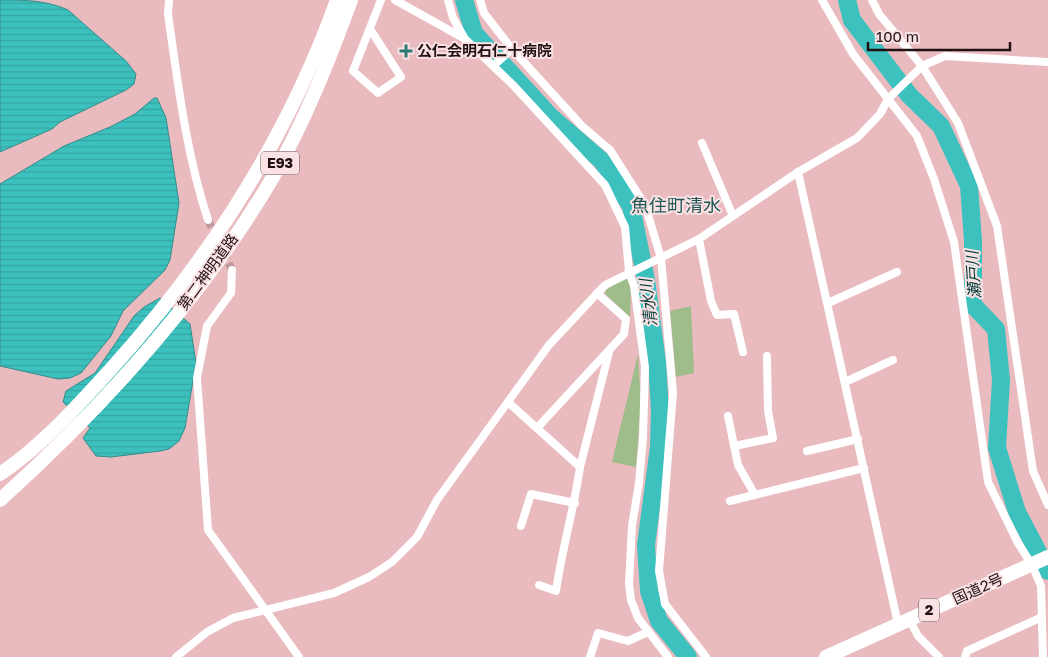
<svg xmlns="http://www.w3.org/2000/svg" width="1048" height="657" font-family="'Golos Text','Noto Sans JP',sans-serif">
<defs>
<pattern id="water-rules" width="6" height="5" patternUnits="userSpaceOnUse" patternTransform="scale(1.25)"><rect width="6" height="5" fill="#3cc1be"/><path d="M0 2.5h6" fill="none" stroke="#34a5a2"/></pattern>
</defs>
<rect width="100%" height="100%" fill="#e9babe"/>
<g fill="#9fbc8b">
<path d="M627 277 631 288 630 317 605 294 606 290Z"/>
<path d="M691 306 694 373 676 377 670 311Z"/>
<path d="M638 354 641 403 636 467 612 462Z"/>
</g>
<g fill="url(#water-rules)" stroke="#348c8a">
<path d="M0 0C24 0 46 0 68 10L126 61 136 74 134 84 126 90 60 122 52 129 0 152Z"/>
<path d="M154 98H157L166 118 179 203 170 260 165 270 123 311 111 336 81 373 70 378 58 379 0 366V184L64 146 110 127 135 114Z"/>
<path d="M160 298 190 324 196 363 185 428 179 441 169 449 160 451 111 457 96 456 83 438 90 428 63 402 66 391 95 373 134 316 144 307Z"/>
</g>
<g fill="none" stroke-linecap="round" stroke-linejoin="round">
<g stroke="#3cc1be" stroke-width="18">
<path d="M464 0 474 33 551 117 602 161 631 206 646 280 657 362 660 411 659 447 646 545 649 591 659 621 688 657"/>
<path d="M847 0 852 20 909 95 941 126 969 186 973 241V305L996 329 1001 380 997 448 1017 512 1048 571"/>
</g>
<path stroke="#c1989c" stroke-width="8" stroke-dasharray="8 4" stroke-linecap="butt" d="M208 220 232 270"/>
<g stroke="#fff" stroke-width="8">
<path d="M169 0 168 14C178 84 186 153 208 220"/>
<path d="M395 0 465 39"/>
<path d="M448 0 453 18 465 39 514 86 605 185 625 227 629 272 634 286 645 367 643 438 639 483 632 526 629 584 631 600 638 618 668 657"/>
<path d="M480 0 484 13 512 49 582 126 610 150 645 205 661 258 673 393 659 571 665 604 706 657"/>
<path d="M822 0 853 54 917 136 934 179 954 242 988 482 1018 543 1032 565 1041 586 1043 657"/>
<path d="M872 0 879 14 922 66 958 123 997 226 1033 471 1048 505"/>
<path d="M370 29 401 77 378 93 353 71 381 0"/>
<path d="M493 66 512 49"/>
<path d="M702 143 733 216"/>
<path d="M798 172 898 624"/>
<path d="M699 239 711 301 717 315 734 314 743 352"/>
<path d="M232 270 231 293 207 326 197 378 208 530 299 657"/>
<path d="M828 303 897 272"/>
<path d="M845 382 893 360"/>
<path d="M508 402 580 467 609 352"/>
<path d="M728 416 738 465 755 495"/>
<path d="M537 428 624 334 626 319 597 293"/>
<path d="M734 446 773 438 768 411 767 356"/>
<path d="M807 451 858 439"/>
<path d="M730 501 864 468"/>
<path d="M521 526 531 494 575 503"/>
<path d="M539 585 556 591C562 549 574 509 580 467"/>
<path d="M909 619 918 636 939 657"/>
<path d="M176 657 207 632 233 618 334 593 369 577 392 562 417 537 437 500 549 345 605 285 699 239 798 172 857 138 880 114 888 99 922 66 945 56 1048 62"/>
<path d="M590 657 598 633 628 641 648 632"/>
<path d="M965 657 967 651 1042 617"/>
</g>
<g stroke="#fff" stroke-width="14">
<path d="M0 474C43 445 77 406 112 368 209 260 288 137 337 0"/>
<path d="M0 500C104 406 202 298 273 177 305 121 329 60 351 0"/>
<path d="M826 657 1048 557"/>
</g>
</g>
<path fill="#2d7775" stroke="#fae1e3" stroke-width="2" d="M403.5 43.5h5v5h5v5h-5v5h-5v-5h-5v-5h5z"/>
<g text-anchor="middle" stroke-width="4" stroke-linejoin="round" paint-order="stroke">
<g fill="#fae1e3" stroke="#624f51" stroke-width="1">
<rect x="261" y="151.5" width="38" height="23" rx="4"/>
<rect x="919" y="598.5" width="20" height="23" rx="4"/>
</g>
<g font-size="14" font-weight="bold" fill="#211112">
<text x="280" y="168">E93</text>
<text x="929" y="615">2</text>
</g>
<g font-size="15" font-weight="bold" fill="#211112" stroke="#fae1e3" text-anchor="start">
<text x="417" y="56">公仁会明石仁十病院</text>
</g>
<g font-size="15" fill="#211112" stroke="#fae1e3">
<text transform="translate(208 272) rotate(-54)" y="5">第二神明道路</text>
<text transform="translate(978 589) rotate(-24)" y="5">国道2号</text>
</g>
<g font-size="16" font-style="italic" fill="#003d3c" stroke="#fae1e3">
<text transform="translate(973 275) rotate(-94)" y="6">瀬戸川</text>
<text transform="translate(648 303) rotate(-97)" y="6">清水川</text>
</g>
<g font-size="18" fill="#1e5957" stroke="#fae1e3">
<text x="676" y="212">魚住町清水</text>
</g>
</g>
<path d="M868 42v8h142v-8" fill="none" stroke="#211112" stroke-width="2.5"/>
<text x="876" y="42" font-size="15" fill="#211112" stroke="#fae1e3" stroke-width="4" paint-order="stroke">100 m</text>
</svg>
